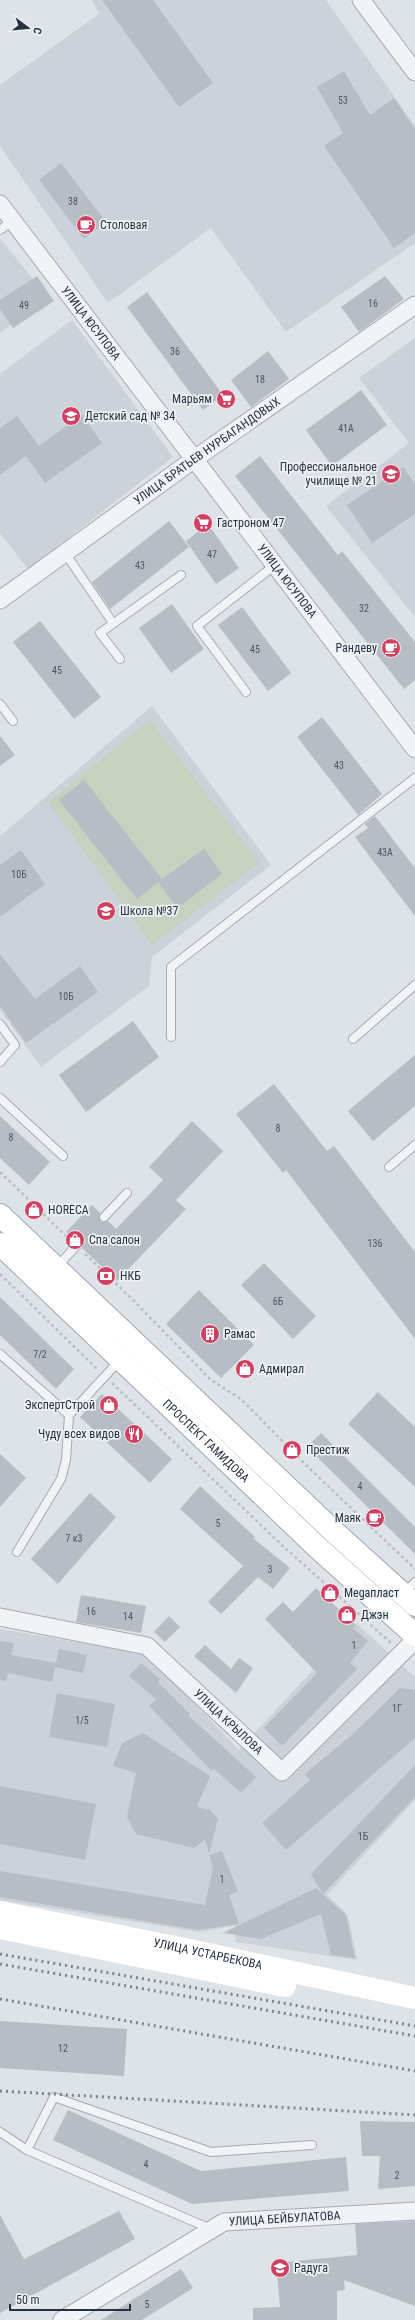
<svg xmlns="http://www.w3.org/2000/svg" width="415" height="2320" font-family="'Roboto Condensed',sans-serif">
<rect width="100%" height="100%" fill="#dee3e8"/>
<g fill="#ccd2da">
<path d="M92 0H326L415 126V243L286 332 211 228 108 303 0 146V85L99 14Z"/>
<path d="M0 238 47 297 0 333Z"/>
<path d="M72 320 173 457 28 569 0 533V374Z"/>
<path d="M415 338V617L326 506 409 443 359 378Z"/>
<path d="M152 706 271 865 152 957 149 986 41 1067 0 1010V836Z"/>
<path d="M356 1623 415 1677V1800L327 1895 348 1915 357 1960 236 1942 233 1928 238 1925 199 1932 0 1900V1629L147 1654 239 1750Z"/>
</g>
<path fill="#c6d2bf" d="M150 720 259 863 152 945 48 802Z"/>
<g fill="#b6bdc5">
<path d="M102 0H153L213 83 179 107Z"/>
<path d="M344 71 370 115 394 98 415 129V233L394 248 324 146 343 133 317 87Z"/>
<path d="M61 163 106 222 84 239 39 180Z"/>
<path d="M37 276 54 301 13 328 0 309V300Z"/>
<path d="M385 276 404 299 359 332 341 307Z"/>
<path d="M147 292 223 395 203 410 127 307Z"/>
<path d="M268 351 289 379 251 407 231 380Z"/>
<path d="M361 390 387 425 332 466 306 430Z"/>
<path d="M82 415 102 443 45 483 26 456 0 475V428L17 416 39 446Z"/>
<path d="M260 456 338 555 342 551 415 642V680L404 689 235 476Z"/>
<path d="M403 467 415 484V514L372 543 347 505Z"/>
<path d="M169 521 189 547 110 609 92 582Z"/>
<path d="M208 524 239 568 216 584 186 541Z"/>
<path d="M172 604 204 649 171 673 139 628Z"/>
<path d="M242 607 291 673 268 691 218 625Z"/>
<path d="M40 621 101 697 74 719 13 642Z"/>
<path d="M322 717 382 794 358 815 297 737Z"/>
<path d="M0 736 15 755 0 766Z"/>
<path d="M84 780 162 879 137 899 59 800Z"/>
<path d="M375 816 415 868V916L355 837 368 828 365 824Z"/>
<path d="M204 849 222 874 177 908 158 882Z"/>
<path d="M21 850 45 884 0 917V865Z"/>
<path d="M0 954 35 999 80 966 98 992 26 1043 0 1006Z"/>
<path d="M133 1021 159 1057 86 1112 59 1075Z"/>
<path d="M415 1055V1106L373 1141 348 1111Z"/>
<path d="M274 1084 327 1151 334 1146 415 1252V1339L286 1170 283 1173 236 1114Z"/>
<path d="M0 1116 50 1162 29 1185 0 1158Z"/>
<path d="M192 1121 223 1151 176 1200 186 1209 117 1281 82 1248V1240H74L66 1232 92 1205 100 1213V1221L103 1222 108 1221 116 1229 163 1180 149 1167Z"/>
<path d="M264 1263 316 1316 293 1339 241 1285Z"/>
<path d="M199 1290 254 1345 221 1378 166 1324Z"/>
<path d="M0 1297 74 1369 56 1389 0 1335Z"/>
<path d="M378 1392 415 1427V1487L348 1424Z"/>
<path d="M102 1394 172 1459 150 1483 80 1417Z"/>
<path d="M321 1433 415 1527V1554L307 1447Z"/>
<path d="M0 1454 26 1478 0 1507Z"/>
<path d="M200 1486 255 1537 254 1539 290 1568 273 1589 258 1577 221 1614 208 1602 243 1566 180 1509Z"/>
<path d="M90 1493 116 1517 58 1584 31 1559Z"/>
<path d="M316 1588 356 1625 353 1628 368 1641 350 1663 357 1669 282 1746 264 1728 317 1673 265 1619 283 1602 293 1612Z"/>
<path d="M81 1595 146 1606 141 1633 76 1622Z"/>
<path d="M169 1616 180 1627 165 1642 154 1632Z"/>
<path d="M0 1641 14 1643 11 1655 56 1663 59 1649 87 1655 83 1673 55 1667 52 1682 8 1673 6 1681 0 1680Z"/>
<path d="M205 1645 231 1669 239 1658 253 1668 236 1693 194 1656Z"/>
<path d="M141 1663 160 1679 158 1682 190 1714 189 1716 256 1777 241 1793 213 1768 212 1771 149 1706 156 1699 129 1676Z"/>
<path d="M400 1688 415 1690V1738L286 1850 262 1823 310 1780 305 1774 355 1732Z"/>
<path d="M57 1693 115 1704 107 1747 49 1737Z"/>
<path d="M143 1733 210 1776 197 1807 210 1810 218 1819 209 1854 205 1840 194 1848 136 1834 127 1817 136 1773 113 1766 122 1743Z"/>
<path d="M415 1765V1797L323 1894 311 1874Z"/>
<path d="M0 1786 96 1804 85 1860 0 1844Z"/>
<path d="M222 1851 238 1891 229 1895 239 1924 198 1930 0 1897V1871L205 1905 213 1867 209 1855Z"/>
<path d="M316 1888 346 1915 355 1958 331 1955 321 1914 261 1939 223 1933Z"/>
<path d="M0 2021 127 2029 124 2076 0 2068Z"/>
<path d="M68 2110 201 2171 346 2157 349 2191 192 2204 53 2140Z"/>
<path d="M360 2121 415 2122V2186L378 2189 380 2156H362Z"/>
<path d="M119 2211 135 2239 0 2313V2215L24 2259Z"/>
<path d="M415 2221V2306L344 2280 345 2290 337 2291V2320H253V2308L280 2307 276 2263 357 2255 355 2224Z"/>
<path d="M181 2269 193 2288 142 2320H101Z"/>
</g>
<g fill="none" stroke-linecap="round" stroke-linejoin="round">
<defs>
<g id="service">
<path d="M0 230 12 221"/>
<path d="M65 553 113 623"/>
<path d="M120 659 100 633 181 575"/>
<path d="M246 692 197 626 275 565"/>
<path d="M0 704 13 721"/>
<path d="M0 1024 15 1045 0 1062"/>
<path d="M171 1037V967L415 778"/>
<path d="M353 1039 415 985"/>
<path d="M0 1098 63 1156"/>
<path d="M389 1167 415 1145"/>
<path d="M104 1217 127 1193"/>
<path d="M57 1267 78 1244"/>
<path d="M0 1354 69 1415"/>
<path d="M17 1552 61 1479 66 1460 69 1415 120 1360"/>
<path d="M404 1593 415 1582"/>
<path d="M0 2132 27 2150 211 2229"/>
<path d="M27 2150 54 2097 211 2152 312 2145"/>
</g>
<g id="minor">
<path d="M361 0 415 72"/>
<path id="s1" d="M0 204 415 749"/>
<path id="s2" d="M0 600 193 460 415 305"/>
<path id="s3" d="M0 1617 147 1646 282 1772 415 1640"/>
<path id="s4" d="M62 2320 224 2222 415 2211"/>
</g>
<g id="primary">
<path d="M0 1215 331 1529 415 1605"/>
<path id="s6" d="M0 1244 316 1546 415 1635"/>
</g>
</defs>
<use href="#service" stroke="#a3aab2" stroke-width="10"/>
<use href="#minor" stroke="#a3aab2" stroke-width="19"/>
<use href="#primary" stroke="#9ea8b4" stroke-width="24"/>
<g stroke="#b8bec4" stroke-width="2.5" stroke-dasharray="3 3" stroke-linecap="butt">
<path d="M0 1172 68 1238"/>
<path d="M85 1254 130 1297 211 1380 241 1399 310 1469 415 1569"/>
<path d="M0 1274 97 1369"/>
<path d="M112 1383 285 1548 391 1643"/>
</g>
<use href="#service" stroke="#f1f4f7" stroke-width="8"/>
<use href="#minor" stroke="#f1f4f7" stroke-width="17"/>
<g stroke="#fff" stroke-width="22">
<path id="s5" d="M0 1912 180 1948 415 1998"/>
<path d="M0 1928 285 1986"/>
</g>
<use href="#primary" stroke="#fff" stroke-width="22"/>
<g stroke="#788492" stroke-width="3" stroke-dasharray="2 4" stroke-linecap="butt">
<path d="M0 1954 415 2026"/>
<path d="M0 1964 415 2036"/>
<path d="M0 1999 415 2071"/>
<path d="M0 2091 415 2115"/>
</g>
</g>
<defs>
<symbol id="cafe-disc" viewBox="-11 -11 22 22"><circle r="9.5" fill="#d14061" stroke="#eef2f6"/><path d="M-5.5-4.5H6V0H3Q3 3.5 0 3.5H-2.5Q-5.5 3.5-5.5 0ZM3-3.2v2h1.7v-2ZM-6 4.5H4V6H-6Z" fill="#fff"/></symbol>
<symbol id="supermarket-disc" viewBox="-11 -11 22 22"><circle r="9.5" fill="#d14061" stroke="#eef2f6"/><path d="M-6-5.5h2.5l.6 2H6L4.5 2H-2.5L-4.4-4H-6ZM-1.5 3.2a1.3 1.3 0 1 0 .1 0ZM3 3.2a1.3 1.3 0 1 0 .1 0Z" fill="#fff"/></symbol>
<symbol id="school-disc" viewBox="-11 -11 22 22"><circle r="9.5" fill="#d14061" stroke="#eef2f6"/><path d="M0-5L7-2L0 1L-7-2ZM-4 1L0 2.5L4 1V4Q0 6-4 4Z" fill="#fff"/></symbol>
<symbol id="university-disc" viewBox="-11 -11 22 22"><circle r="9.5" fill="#d14061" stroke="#eef2f6"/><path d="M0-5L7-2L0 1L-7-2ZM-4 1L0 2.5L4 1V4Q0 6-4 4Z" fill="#fff"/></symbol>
<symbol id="shop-disc" viewBox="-11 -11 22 22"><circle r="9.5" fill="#d14061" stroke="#eef2f6"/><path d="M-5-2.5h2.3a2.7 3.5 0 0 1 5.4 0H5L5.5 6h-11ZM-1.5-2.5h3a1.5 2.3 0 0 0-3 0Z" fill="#fff"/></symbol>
<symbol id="bank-disc" viewBox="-11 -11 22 22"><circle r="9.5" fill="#d14061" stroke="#eef2f6"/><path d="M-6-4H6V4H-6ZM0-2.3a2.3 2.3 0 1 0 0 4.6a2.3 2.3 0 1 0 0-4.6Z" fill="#fff"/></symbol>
<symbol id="building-disc" viewBox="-11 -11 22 22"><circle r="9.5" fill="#d14061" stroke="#eef2f6"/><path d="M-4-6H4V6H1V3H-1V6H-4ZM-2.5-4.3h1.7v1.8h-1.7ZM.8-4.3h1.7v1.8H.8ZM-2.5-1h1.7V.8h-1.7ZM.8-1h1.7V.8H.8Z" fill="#fff"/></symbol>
<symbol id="restaurant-disc" viewBox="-11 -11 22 22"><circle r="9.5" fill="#d14061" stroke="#eef2f6"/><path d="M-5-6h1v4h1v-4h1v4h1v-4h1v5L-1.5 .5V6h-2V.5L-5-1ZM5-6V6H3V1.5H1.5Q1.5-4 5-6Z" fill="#fff"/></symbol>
</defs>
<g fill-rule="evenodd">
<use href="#cafe-disc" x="75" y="214" width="22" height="22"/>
<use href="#supermarket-disc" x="215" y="388" width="22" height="22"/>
<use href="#school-disc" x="60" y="405" width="22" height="22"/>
<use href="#university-disc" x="380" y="463" width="22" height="22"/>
<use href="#supermarket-disc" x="192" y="512" width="22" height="22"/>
<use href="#cafe-disc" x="380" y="637" width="22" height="22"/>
<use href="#school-disc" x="95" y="900" width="22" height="22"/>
<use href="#shop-disc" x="23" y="1199" width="22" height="22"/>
<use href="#shop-disc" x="64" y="1229" width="22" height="22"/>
<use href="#bank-disc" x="95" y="1265" width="22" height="22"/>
<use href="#building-disc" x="199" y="1323" width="22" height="22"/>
<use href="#shop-disc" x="234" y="1358" width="22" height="22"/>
<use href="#shop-disc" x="98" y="1394" width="22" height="22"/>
<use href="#restaurant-disc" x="123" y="1423" width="22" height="22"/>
<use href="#shop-disc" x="281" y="1439" width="22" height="22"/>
<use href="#cafe-disc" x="364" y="1507" width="22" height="22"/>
<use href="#shop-disc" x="319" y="1582" width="22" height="22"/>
<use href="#shop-disc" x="336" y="1604" width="22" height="22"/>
<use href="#school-disc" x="269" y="2257" width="22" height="22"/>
</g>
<g text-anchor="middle" stroke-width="3.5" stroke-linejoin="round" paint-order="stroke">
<g font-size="10" fill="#4b5561">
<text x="343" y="104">53</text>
<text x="73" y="205">38</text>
<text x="373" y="307">16</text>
<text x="24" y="309">49</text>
<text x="175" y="355">36</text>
<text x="260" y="383">18</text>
<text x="346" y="432">41А</text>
<text x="212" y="558">47</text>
<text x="140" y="569">43</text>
<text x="364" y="612">32</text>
<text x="255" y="653">45</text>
<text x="57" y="674">45</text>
<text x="339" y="769">43</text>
<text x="385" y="856">43А</text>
<text x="19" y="878">10Б</text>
<text x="66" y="1000">10Б</text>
<text x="278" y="1132">8</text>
<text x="11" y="1141">8</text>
<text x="375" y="1247">136</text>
<text x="278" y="1305">6Б</text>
<text x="40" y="1358">7/2</text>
<text x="360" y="1490">4</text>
<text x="218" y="1527">5</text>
<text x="74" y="1542">7 к3</text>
<text x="270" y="1573">3</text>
<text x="91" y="1615">16</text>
<text x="128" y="1620">14</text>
<text x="354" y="1649">1</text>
<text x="397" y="1712">1Г</text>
<text x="82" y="1724">1/5</text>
<text x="363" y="1840">1Б</text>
<text x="222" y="1883">1</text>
<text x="63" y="2052">12</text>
<text x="146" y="2168">4</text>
<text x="397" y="2179">2</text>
<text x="147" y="2308">5</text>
</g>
<g font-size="12" fill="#273240" stroke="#eef2f6" text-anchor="start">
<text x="100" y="229">Столовая</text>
<text x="212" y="403" text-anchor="end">Марьям</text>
<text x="85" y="420">Детский сад № 34</text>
<text x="377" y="471" text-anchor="end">Профессиональное<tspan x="377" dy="14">училище № 21</tspan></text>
<text x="217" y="527">Гастроном 47</text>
<text x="377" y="652" text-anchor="end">Рандеву</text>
<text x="120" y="915">Школа №37</text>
<text x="48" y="1214">HORECA</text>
<text x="89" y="1244">Спа салон</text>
<text x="120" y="1280">НКБ</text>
<text x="224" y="1338">Рамас</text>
<text x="259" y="1373">Адмирал</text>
<text x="95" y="1409" text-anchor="end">ЭкспертСтрой</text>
<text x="120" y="1438" text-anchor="end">Чуду всех видов</text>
<text x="306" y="1454">Престиж</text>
<text x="361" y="1522" text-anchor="end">Маяк</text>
<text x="344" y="1597">Megaпласт</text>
<text x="361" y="1619">Джэн</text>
<text x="294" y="2272">Радуга</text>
</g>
<g font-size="12" fill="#273240" stroke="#eef2f6">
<text dy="4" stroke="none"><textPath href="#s1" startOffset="150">УЛИЦА ЮСУПОВА</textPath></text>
<text dy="4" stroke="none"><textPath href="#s2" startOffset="255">УЛИЦА БРАТЬЕВ НУРБАГАНДОВЫХ</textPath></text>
<text dy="4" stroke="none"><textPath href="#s1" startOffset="474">УЛИЦА ЮСУПОВА</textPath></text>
<text dy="4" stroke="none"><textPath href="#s6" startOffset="285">ПРОСПЕКТ ГАМИДОВА</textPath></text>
<text dy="4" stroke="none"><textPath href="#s3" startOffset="261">УЛИЦА КРЫЛОВА</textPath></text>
<text dy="4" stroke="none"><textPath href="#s5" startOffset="212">УЛИЦА УСТАРБЕКОВА</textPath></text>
<text dy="4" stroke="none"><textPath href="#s4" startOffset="250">УЛИЦА БЕЙБУЛАТОВА</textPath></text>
</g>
</g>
<g transform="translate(28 28) rotate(106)" stroke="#eef2f6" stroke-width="3" paint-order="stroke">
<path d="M0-3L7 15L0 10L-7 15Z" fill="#273240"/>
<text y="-6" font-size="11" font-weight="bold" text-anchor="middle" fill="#273240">С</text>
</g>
<path d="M10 2304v6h120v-6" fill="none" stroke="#273240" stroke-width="2"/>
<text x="16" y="2304" font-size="12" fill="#273240" stroke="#eef2f6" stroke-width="3" paint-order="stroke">50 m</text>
</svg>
